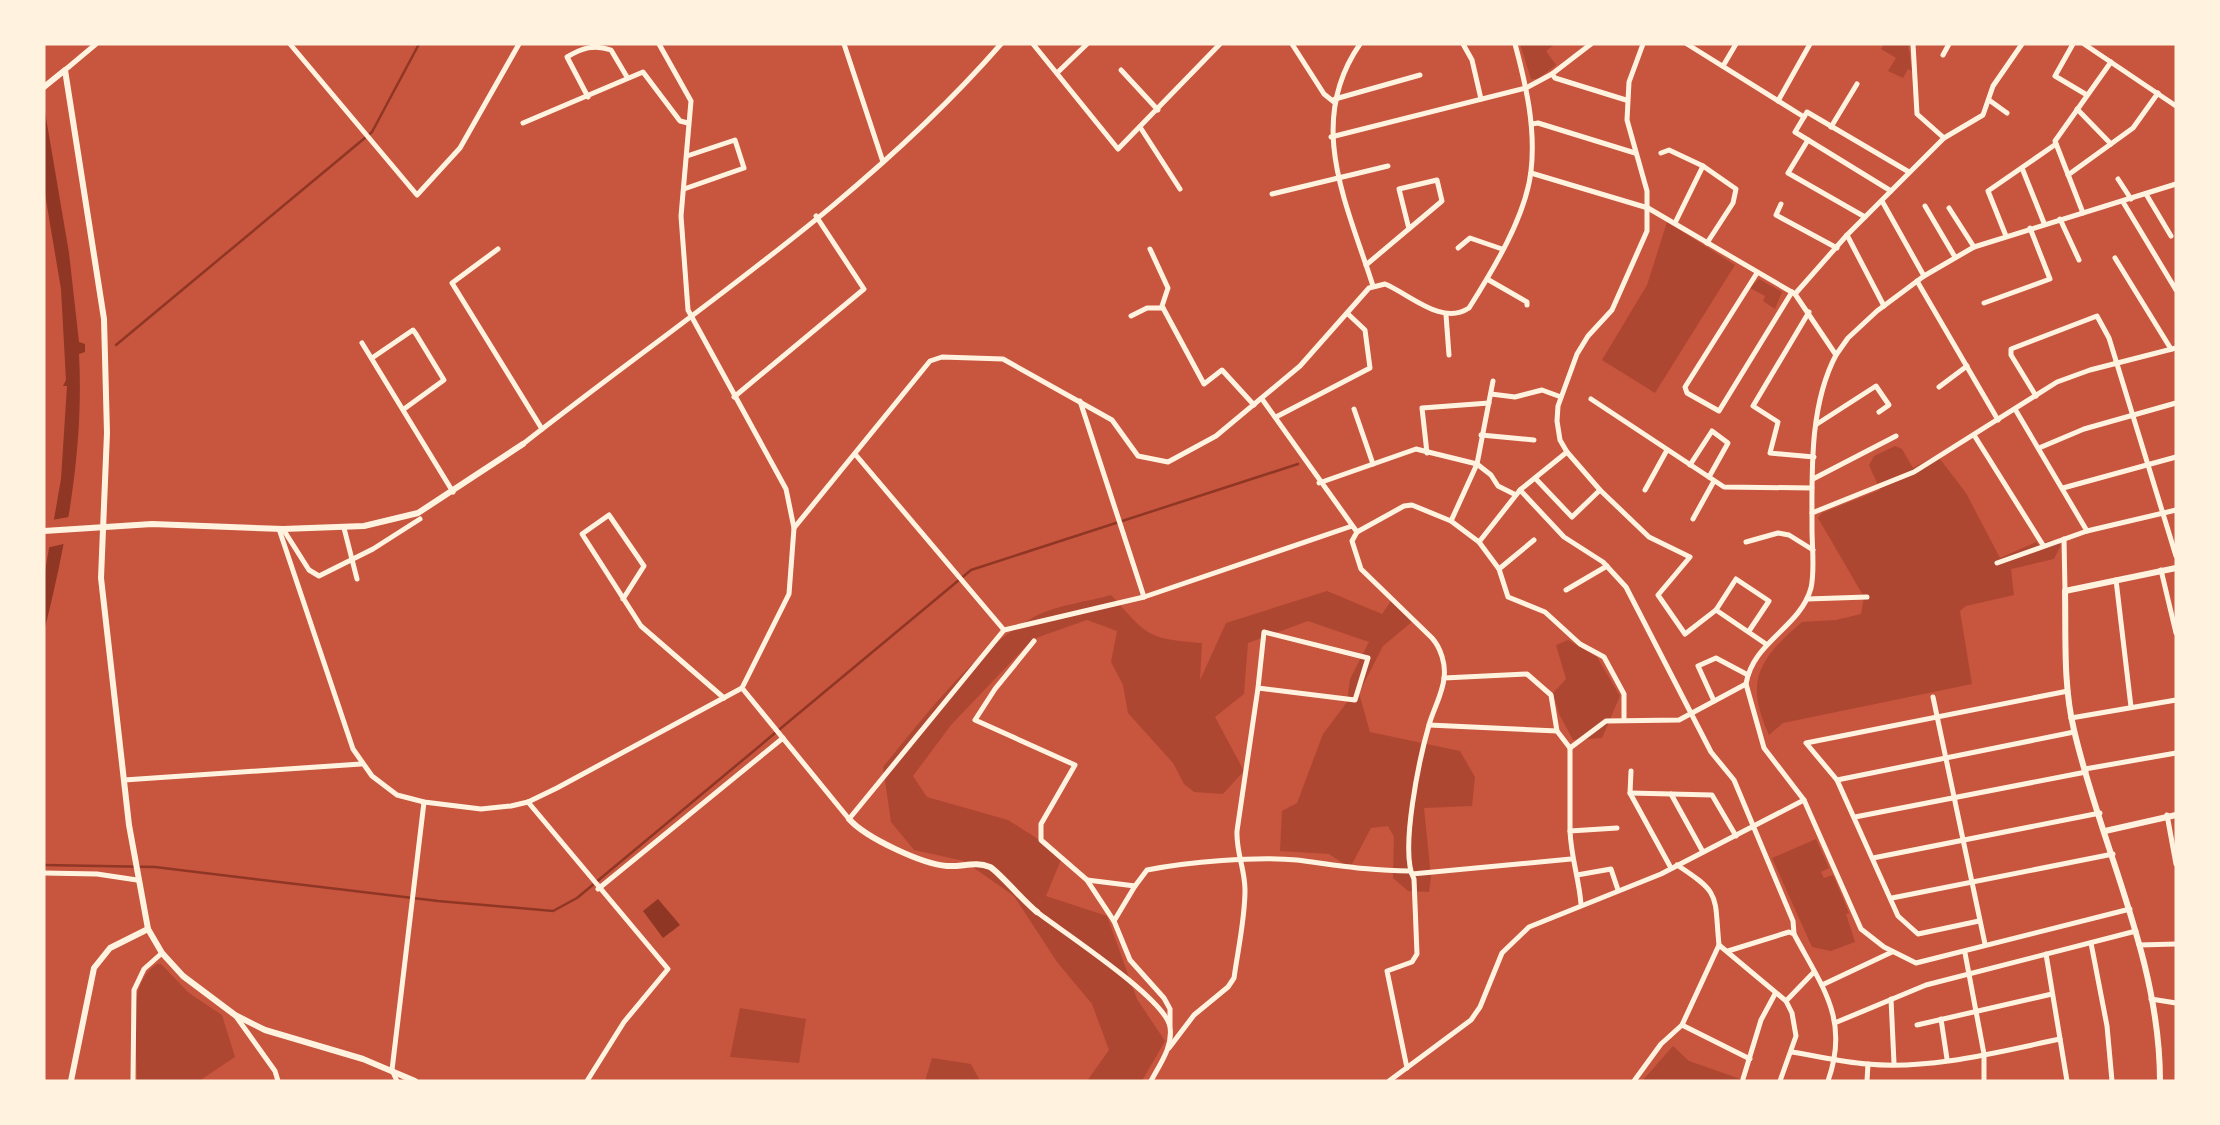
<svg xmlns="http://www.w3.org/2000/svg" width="2220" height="1125" font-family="Arial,sans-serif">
<rect width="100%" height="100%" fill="#c8553d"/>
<g fill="#ae4732">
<path d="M1520 44H1555L1546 51 1556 65 1538 79H1531Z"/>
<path d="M1884 44H1908L1912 71 1908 69 1903 78 1888 71 1896 58 1881 49Z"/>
<path d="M1667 222 1735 265 1655 393 1602 360 1647 285Z"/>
<path d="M1759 279 1782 292 1775 309 1763 301 1765 296 1750 288Z"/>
<path d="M1895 446 1902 449 1913 468 1937 455 1966 493 2000 558 2036 542 2039 545 2051 540 2061 545 2054 559 2011 569 2014 595 1966 606 1960 611 1972 684 1783 723 1769 735C1744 680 1759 659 1802 622L1836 620 1861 614 1864 597 1818 518 1822 513 1880 490 1869 465 1874 456Z"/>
<path d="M1327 591 1382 614 1391 601 1413 621 1383 646 1359 693 1370 732 1460 751 1475 777 1472 806 1424 808 1431 877 1429 892 1408 891 1393 878 1394 837 1388 826 1371 828 1350 868 1329 854 1280 851 1282 811 1297 803 1323 734 1347 702 1350 679 1369 642 1308 621 1248 643 1244 694 1215 717 1244 771 1223 794 1194 792 1184 784 1173 763 1128 713 1123 685 1111 662 1117 631 1087 620 1033 639 951 725 913 776 927 797 1008 820 1063 855 1046 896 1107 916 1137 999 1165 1041 1142 1081H1087L1109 1050 1092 1004 1057 962 1014 896 964 861 914 850 891 822 883 767C927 714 973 651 1034 617 1055 605 1088 602 1111 595 1148 636 1147 639 1202 643L1200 680 1226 623Z"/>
<path d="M1568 640 1597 657 1620 696 1602 738 1573 740 1559 714 1553 693 1566 679 1556 645Z"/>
<path d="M1816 839 1829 868 1821 872 1824 878 1833 875 1849 913 1846 914 1855 942 1831 951 1812 947 1772 858Z"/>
<path d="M157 964H161L189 993 222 1015 235 1057 199 1081H137C138 1047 123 986 157 964Z"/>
<path d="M740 1008 806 1019 799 1063 730 1057Z"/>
<path d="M1673 1046 1689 1061 1746 1081H1642Z"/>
<path d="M932 1058 971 1064 980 1081H925Z"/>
</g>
<g fill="#8f3625">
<path d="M44 106 69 253 79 342 85 344V352L79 354C84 448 67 540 44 632V577L61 479 67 386H63L66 380 61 289 44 188Z"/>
<path d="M658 899 680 925 663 938 643 911Z"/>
</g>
<path fill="#c8553d" d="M74 516 68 543 46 548 52 520Z"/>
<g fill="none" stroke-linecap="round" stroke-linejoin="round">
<g stroke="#8f3625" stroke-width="2.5">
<path d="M116 345 372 132 419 44"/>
<path d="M44 865 155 867 438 901 553 911 577 898 971 570 1298 464"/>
</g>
<g stroke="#fff3e0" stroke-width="5">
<path d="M290 44 417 195 460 148 519 44"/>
<path d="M659 44 691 101 681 216 688 310 786 489 794 528"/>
<path d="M844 44 883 162"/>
<path d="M1033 44 1118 149 1220 44"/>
<path d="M1292 44 1324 94 1334 102"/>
<path d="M1360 44C1305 123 1347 204 1373 286"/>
<path d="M1463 44 1472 60 1481 99"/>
<path d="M1643 44 1629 82 1627 120 1647 191V231L1612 310 1588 336 1577 354 1558 406 1557 421 1560 440 1567 452 1600 490 1649 537 1690 557 1658 595 1685 634 1716 610 1736 579 1769 601 1749 631"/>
<path d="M1687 44 1804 117"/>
<path d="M2073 44 2055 76 2087 95"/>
<path d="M2084 44 2176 106"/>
<path d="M1943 55 1949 44"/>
<path d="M1723 66 1736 44"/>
<path d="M65 70 96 44"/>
<path d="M1121 70 1158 110"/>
<path d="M1057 73 1087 44"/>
<path d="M1552 74 1555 78 1626 100"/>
<path d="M588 97 567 57C582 48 594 44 611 50L627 77"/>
<path d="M1335 99 1420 75"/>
<path d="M1989 100 2007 113"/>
<path d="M1778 101 1810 44"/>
<path d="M2077 109 2111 144"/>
<path d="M523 123 643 72 680 121 688 123"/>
<path d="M1532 124 1538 123 1635 153"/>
<path d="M1140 127 1180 189"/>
<path d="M1831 127 1857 84"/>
<path d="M1331 137 1526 88 1552 74 1591 44"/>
<path d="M1944 138 1983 115 1993 86 2022 44"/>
<path d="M1808 140 1788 173 1865 217"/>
<path d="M1661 153 1669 150 1703 166 1736 189 1733 203 1707 243"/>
<path d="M2022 168 2044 223"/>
<path d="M1531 173 1648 208 1795 294 1836 355C1809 406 1812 473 1812 529 1812 548 1815 570 1811 588 1800 628 1753 641 1746 684L1764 748 1804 800 1861 929 1884 947 1916 963 2130 909"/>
<path d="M2068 175 2133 128 2158 93"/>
<path d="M2118 179 2131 199"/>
<path d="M684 189 744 168 735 140 687 156"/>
<path d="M1891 191 1795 132 1807 112 1909 172"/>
<path d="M1272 194 1388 166"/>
<path d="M2146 194 2171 236"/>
<path d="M1882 201 1924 276"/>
<path d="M2123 202 2176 290"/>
<path d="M1781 204 1776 215 1837 248"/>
<path d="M1925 206 1955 257"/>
<path d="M1949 208 1974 247"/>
<path d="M2083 213 2055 141 2111 62"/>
<path d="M2060 219 2079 260"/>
<path d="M1675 223 1703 166"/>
<path d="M1847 235 1884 306"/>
<path d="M2006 236 1988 191 2056 144"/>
<path d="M1458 248 1470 238 1502 249"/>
<path d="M498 249 452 283 542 429"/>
<path d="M1150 249 1168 288 1162 306 1204 384 1222 370 1254 405"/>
<path d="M2115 258 2171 349"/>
<path d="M1366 265 1442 201 1437 180 1399 189 1409 229"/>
<path d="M1757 273 1685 387 1687 393 1719 411 1792 292"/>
<path d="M1487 279 1527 302V305"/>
<path d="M1917 281 1998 420"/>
<path d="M1795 294 1847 235 1944 138 1917 114 1913 44"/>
<path d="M1984 303 2050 279 2030 228"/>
<path d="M1809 312 1753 406 1778 422 1770 453 1814 457"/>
<path d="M1446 315 1449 355"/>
<path d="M1131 316 1147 308H1163"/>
<path d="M362 343 453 492"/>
<path d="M1836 355 1848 338 1877 311 1924 276 1974 247 2176 184"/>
<path d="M372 358 413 330 416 334 444 380 404 409"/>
<path d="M1939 387 1967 366"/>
<path d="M1491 394 1515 397 1542 390 1561 397"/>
<path d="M2036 396 2011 355V349L2097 316 2109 338 2176 556"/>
<path d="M734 397 864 289 816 216"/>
<path d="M1262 399 1357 532 1352 541 1361 569 1432 638C1441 648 1446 665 1444 678 1443 693 1433 710 1429 725 1420 756 1399 852 1414 879L1417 954 1412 962 1387 971 1407 1068"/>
<path d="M1591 399 1724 487 1812 488"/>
<path d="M1080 401 1144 597"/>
<path d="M1354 409 1373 464"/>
<path d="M2015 409 2087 531"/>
<path d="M1276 417 1370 368 1365 330 1347 313"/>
<path d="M1817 424 1876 386 1889 405 1879 412"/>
<path d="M1481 435 1534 440"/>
<path d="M1974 435 2043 545"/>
<path d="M523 444C686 316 864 201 1001 44"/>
<path d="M2039 448 2084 429 2176 403"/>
<path d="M1427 453 1422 408 1489 403"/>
<path d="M855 454 1004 630 1144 597 1352 526"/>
<path d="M1690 465 1712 431 1728 443 1709 477"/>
<path d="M1535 478 1572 517 1600 490"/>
<path d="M1813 479 1896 436"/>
<path d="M1319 483 1416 449 1477 464 1491 475 1498 486 1516 495"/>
<path d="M2063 488 2176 457"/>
<path d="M1520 490 1564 537 1603 562 1626 587 1711 752 1734 780 1793 921 1794 934"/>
<path d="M1645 490 1667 450"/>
<path d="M1812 513 1914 472 2057 382 2090 370 2176 348"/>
<path d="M1693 519 1714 481"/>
<path d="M1451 521 1477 464 1493 381"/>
<path d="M344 528 357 579"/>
<path d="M279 529 353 749 372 776 397 795 424 802 481 809 511 806 528 802 557 788 742 688 789 594 794 528 930 361 942 357 1003 359 1112 420 1138 456 1168 462 1216 436 1300 366 1369 288 1385 284C1411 295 1442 326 1469 308 1493 270 1526 216 1531 171 1536 128 1526 85 1515 44"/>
<path d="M283 529 309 570 319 576 373 549 420 519"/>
<path d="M1357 532 1404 506 1412 505 1451 521 1479 542 1499 569 1508 597 1545 612 1580 644 1604 657 1624 694V718"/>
<path d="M2064 539 2065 591"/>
<path d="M1479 542 1520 490 1567 452"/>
<path d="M1746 542 1778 533 1789 535 1813 550"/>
<path d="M1997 563 2087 531 2176 510"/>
<path d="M1499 569 1534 540"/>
<path d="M2161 570 2176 633"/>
<path d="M2116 580 2131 707"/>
<path d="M1566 590 1607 566"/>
<path d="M623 599 644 566 609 515 582 534 641 626 724 698"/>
<path d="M1807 599 1867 597"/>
<path d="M1716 610 1766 644"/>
<path d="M1034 641 995 689 975 720 1075 765 1041 824V840L1087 880 1114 921 1130 960 1164 998 1170 1009V1025"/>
<path d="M1444 678 1527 674 1551 695 1557 731"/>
<path d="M742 688 849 819 1004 630"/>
<path d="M1933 697 1985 944"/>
<path d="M1714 701 1698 666 1716 658 1748 675"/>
<path d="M2071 718 2176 700"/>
<path d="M1429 725 1557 731 1570 748V831"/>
<path d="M1570 748 1606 721 1679 720 1746 684"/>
<path d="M2085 769 2176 753"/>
<path d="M1631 771 1630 793 1671 868"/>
<path d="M124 780 361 764"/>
<path d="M1837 780 2074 732"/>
<path d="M1630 793 1712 795 1736 836"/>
<path d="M1671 794 1703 852"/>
<path d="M528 802 668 969 624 1022 587 1081"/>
<path d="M2167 815 2176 864"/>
<path d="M1855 817 2086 772"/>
<path d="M1873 858 2100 813"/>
<path d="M1677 865C1722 894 1714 895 1719 945L1786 1001 1792 1013 1796 1036 1780 1081"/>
<path d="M44 873 97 874 137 880"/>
<path d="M1412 874 1571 859"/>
<path d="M1577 875 1611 869 1618 890"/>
<path d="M1087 880 1135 886 1147 870C1187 862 1257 856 1297 860 1336 865 1371 871 1410 871"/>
<path d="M598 889 783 738"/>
<path d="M1892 898 2113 854"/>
<path d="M1581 904C1579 879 1571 857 1570 831L1617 828"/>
<path d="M1037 912C1063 932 1166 999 1170 1027 1173 1047 1160 1064 1151 1081"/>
<path d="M1114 921 1135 886"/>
<path d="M1979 921 1918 934 1898 916 1837 780 1806 743 2068 691"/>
<path d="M2091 943 2107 1026 2112 1081"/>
<path d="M2139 945 2176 944"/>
<path d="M1728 951 1789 932 1794 934C1822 987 1850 1019 1828 1081"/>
<path d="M1965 953 1984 1054V1081"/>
<path d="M2046 954 2067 1081"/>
<path d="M1822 985 1892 952"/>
<path d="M1891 999 1894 1063"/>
<path d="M2151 999 2176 1003"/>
<path d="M1786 1001 1814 972"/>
<path d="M235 1015 275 1071 278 1081"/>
<path d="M1941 1019 1947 1059"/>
<path d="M1837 1022 1926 985 2136 931"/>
<path d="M1682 1025 1750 1059"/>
<path d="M1917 1025 2052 994"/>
<path d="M1169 1048 1194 1015 1228 987 1234 978C1238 949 1245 919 1245 890 1245 869 1236 852 1237 831L1258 688 1355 700 1368 658 1264 632 1258 688"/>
<path d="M1792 1052C1817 1056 1842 1062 1867 1064 1930 1070 1998 1052 2060 1039"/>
<path d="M1743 1079 1761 1020 1775 994"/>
<path d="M133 1081 134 990 144 969 162 953"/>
<path d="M397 1081 392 1070 424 802"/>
<path d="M1389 1081 1471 1020 1480 1007 1502 953 1529 927 1661 874 1804 800"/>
<path d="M1634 1081 1661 1044 1682 1025 1719 945"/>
<path d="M1867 1081 1868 1064"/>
</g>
<g stroke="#fff3e0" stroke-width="6">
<path d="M44 87 65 70 104 319 107 433 101 578 129 825 148 929 162 953 183 976 235 1015 265 1030 363 1059 415 1081"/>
<path d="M44 531 152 524 283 529 364 526 418 513 523 444"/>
<path d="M849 819C866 838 922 864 947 866 963 867 975 861 990 867 998 871 1024 902 1037 912"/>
<path d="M2105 831 2176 815"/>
<path d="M71 1081 94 968 110 948 148 929"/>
<path d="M2160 1081C2160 958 2101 847 2074 730 2063 685 2066 637 2065 591L2176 568"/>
</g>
</g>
<rect width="2220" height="1125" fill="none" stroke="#fff3e0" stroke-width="91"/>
</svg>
